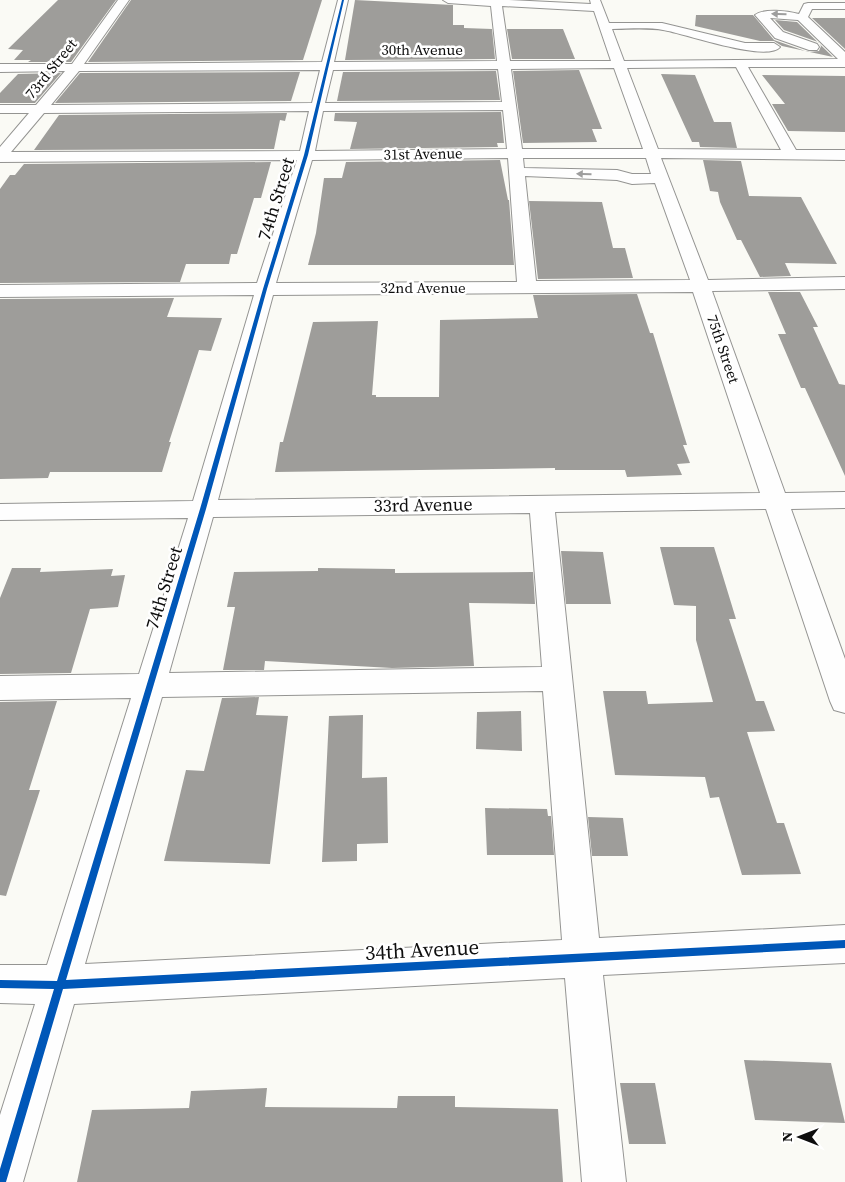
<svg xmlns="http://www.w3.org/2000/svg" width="845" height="1182" font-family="'Source Serif 4',serif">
<rect width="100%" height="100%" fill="#fafaf5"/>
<g fill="#9e9d9a">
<path d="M58 0H116L71 62H28L31 60H14L23 50 8 49Z"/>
<path d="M131 0H322L303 60 88 62Z"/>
<path d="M355 0 453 5V25H464V28L492 29 495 59 345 60Z"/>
<path d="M696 15H753L774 40 808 52 819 51 821 46 818 42 784 30 775 20 797 22 833 57 782 46 774 41H760L695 26Z"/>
<path d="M812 18H845V49Z"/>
<path d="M507 29H563L575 59H512Z"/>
<path d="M579 70 602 129H592L597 142 523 143 513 71Z"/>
<path d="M496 71 500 100 337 101 343 72Z"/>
<path d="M300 72 291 101 55 103 80 73Z"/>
<path d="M61 73 35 103H0V93L18 74Z"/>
<path d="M661 74 695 75 714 122H731L737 148 700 147 699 142H692Z"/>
<path d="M762 75 845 76V132L788 131 772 104H785Z"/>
<path d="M501 112 504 143H497L498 147 350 149 357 122 334 121 335 113Z"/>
<path d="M287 113 285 121 280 120 274 149 34 150 59 115Z"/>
<path d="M500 160 508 200H509L514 265H308L316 233 324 178H342L346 162Z"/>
<path d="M703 160 741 161 749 196 801 197 837 264 785 263 791 276 760 277 741 240H737L720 202 718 192 710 191Z"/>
<path d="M271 162 261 198H254L237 254H231L229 264H186L180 282 0 283V189L10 175H15L24 164Z"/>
<path d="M529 201 602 202 613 248H625L633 278 538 279Z"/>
<path d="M768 292H800L818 327H813L839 384 845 385V476L805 388H801L778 334H786Z"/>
<path d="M637 294 650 333H653L687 445H683L690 463 677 464 682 475 627 477 625 470H555V468L275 472 280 442H283L313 322 378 321 372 395H376V397H439L440 320 538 318 533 295Z"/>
<path d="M174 298 167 317 222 318 211 351 199 350 169 442H171L162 472H50L48 478 0 479V299Z"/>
<path d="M660 547H714L736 619H729L756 701H764L775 731 747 732 777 823H784L801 874 742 875 719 797 710 798 705 777 615 775 603 691H646L648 704 713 702 696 640V606L674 605Z"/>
<path d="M561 551 603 552 611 604H566Z"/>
<path d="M12 568H41L40 572 113 569 111 576 125 575 118 607 90 609 71 673 0 674V598Z"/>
<path d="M318 568 395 569V573L533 572 535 604 469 603 474 666 392 668 265 661 264 670H223L235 607H227L234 572 318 571Z"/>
<path d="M259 697 256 715 288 716 270 864 164 861 186 770 204 771 222 698Z"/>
<path d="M57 701 29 790H40L6 896 0 895V702Z"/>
<path d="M521 711 522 751 476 749 477 712Z"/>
<path d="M363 715 362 778 387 777 388 843 357 844V861L322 862 329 716Z"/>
<path d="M485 808 547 809 548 816H551L554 855H487Z"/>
<path d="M588 817 623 818 628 856H592Z"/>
<path d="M744 1060 831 1063 845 1123 755 1120Z"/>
<path d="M620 1083H655L666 1144H629Z"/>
<path d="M267 1088 265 1107 397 1108 398 1096H455V1107L558 1109 563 1182H77L92 1110 189 1108 191 1091Z"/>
</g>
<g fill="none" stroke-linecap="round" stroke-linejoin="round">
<defs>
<path id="minor" d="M118 0H129L84 64 322 62 338 0H348L334 62 497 61 491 6 448 3 443 0H509L591 4 590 0H600L609 23H662L745 43H774L780 47C766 63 684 33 663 30 647 27 628 29 612 29L624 61 838 59 798 20 770 18 783 32 817 44 819 47 817 50H809L775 38 755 15C764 8 788 11 799 14L804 4 808 3H845V9H812L808 17 845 52V67H748L796 150H845V160L661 158 708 280 845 277V289L712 291 785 493 845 492V508L791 509 845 659V713L834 710 830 701 766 509 555 512 599 938 845 925V963L603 975 626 1182H582L565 978 74 1004 23 1182H0V1115L35 1004 0 1003V965H47L131 698 0 700V676L139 674 188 518 0 520V504L193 501 254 295 0 297V285L257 283 297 160 0 162V147L29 113H0V105H36L65 71 0 72V64H72ZM502 6 594 11 611 61H510ZM736 67 781 150 658 149 627 68ZM614 68 643 149H522L511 69ZM498 69 502 102 325 103 333 70ZM320 70 312 103 51 105 79 71ZM503 110 507 149 315 151 323 111ZM309 111 300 151 11 152 44 113ZM508 158 517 282 276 283 312 160ZM523 158H646L651 174H632L617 170 524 168ZM525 176 617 180 632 184 655 183 690 280 536 281ZM693 292 760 493 218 500 273 295ZM530 513 542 667 169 673 213 517ZM543 691 562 940 85 964 162 697Z"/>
</defs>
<use href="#minor" stroke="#949492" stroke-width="2"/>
<use href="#minor" fill="#fefefe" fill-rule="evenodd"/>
<defs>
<path id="cycleway" d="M342 0H344L308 155 267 289 206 509 66 980 845 940V948L63 989 6 1182H0V1169L54 989 0 988V980L57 981 200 509 263 289 304 155Z"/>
</defs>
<use href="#cycleway" stroke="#fff" stroke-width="3"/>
<use href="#cycleway" fill="#0057b8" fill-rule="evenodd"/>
</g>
<defs><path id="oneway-solid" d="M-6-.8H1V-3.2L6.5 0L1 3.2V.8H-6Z" transform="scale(1.25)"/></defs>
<g fill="#9e9e9e">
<use href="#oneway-solid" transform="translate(779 14) rotate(-178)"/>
<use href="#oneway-solid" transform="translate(584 174) rotate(-178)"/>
</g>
<g text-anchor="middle" stroke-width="5" stroke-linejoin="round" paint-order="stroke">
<g font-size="15" fill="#0e0e0e" stroke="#fff">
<text x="422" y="55">30th Avenue</text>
<text transform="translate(51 69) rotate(-51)" y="5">73rd Street</text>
<text transform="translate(423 154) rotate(-1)" y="5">31st Avenue</text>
<text x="423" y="293">32nd Avenue</text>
<text transform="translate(723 349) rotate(71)" y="5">75th Street</text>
</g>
<g font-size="18" fill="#0e0e0e" stroke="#fff">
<text transform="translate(276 199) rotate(-73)" y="6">74th Street</text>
<text transform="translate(423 505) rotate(-1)" y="6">33rd Avenue</text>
<text transform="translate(164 588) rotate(-73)" y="6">74th Street</text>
</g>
<g font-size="21" fill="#0e0e0e" stroke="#fff">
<text transform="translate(422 950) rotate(-3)" y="7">34th Avenue</text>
</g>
</g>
<g transform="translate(800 1137) rotate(270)" stroke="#ffffff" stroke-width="4" paint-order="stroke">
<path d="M0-4L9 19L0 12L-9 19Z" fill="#0e0e0e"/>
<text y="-8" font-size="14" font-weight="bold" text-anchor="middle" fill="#0e0e0e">N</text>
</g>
</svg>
